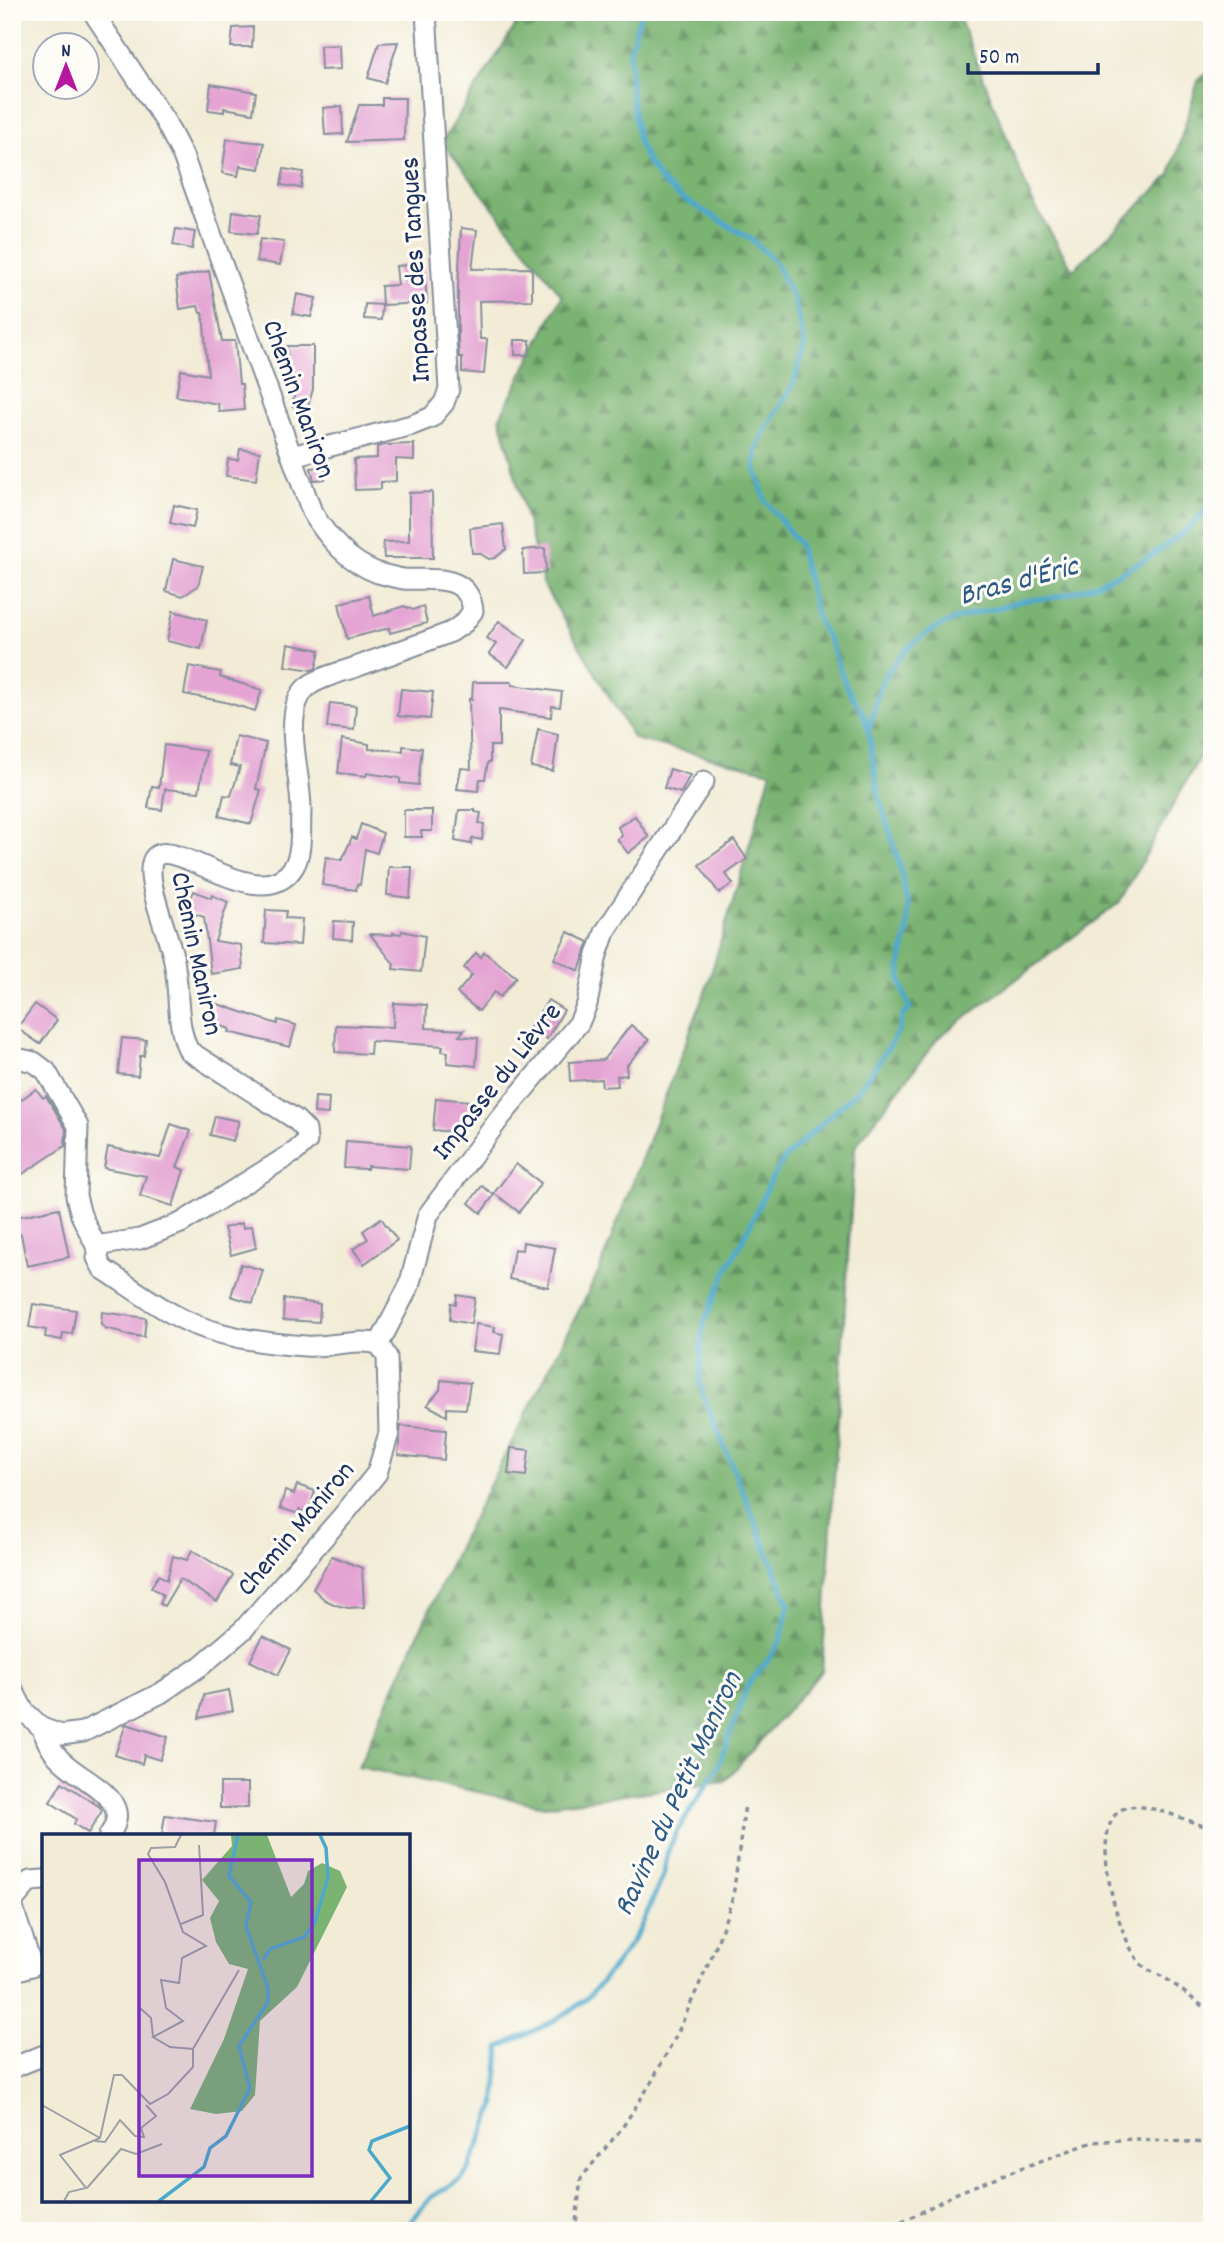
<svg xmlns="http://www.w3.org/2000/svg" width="1224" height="2243" font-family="Dekko,sans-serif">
<defs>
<pattern id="forest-firs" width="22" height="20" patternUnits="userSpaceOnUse" patternTransform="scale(1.75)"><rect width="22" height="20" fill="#7ab372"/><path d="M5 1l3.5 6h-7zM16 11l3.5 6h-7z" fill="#639261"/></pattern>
</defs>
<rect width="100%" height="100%" fill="#fdfcf7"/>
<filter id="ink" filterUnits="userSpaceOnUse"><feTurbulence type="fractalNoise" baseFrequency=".0143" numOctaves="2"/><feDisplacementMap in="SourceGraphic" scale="14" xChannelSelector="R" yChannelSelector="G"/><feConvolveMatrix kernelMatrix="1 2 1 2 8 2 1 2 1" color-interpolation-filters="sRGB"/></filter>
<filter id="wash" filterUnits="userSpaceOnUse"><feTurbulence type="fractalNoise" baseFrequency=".00686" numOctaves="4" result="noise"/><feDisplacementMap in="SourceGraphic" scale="28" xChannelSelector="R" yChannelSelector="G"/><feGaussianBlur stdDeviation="1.57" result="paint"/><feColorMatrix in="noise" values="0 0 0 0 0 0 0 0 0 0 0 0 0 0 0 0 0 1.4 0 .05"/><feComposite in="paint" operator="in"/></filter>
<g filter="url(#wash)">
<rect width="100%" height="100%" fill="#f2ecd6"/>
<path fill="url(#forest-firs)" stroke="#4a7168" stroke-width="2" d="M529 12H957L1032 201 1073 270 1170 175 1199 78 1212 71V734L1120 902 939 1037 855 1147 822 1671 725 1781 545 1806 358 1767 458 1547 598 1273 708 984 771 772 634 739 544 586 500 417 562 296 442 142 519 20Z"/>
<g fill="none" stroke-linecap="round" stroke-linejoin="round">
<g stroke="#4da9cb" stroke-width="5">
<path d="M869 728C875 711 877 688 887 673 917 630 950 618 998 608 1009 605 1019 601 1029 600 1036 599 1044 599 1051 598 1103 587 1182 546 1212 501"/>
<path d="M403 2231 431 2197 461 2179 469 2169 495 2105 500 2047 550 2023 572 2010 590 1995 617 1963 640 1929 663 1876 668 1851 677 1831 717 1769 748 1685 771 1656 781 1639 789 1604 703 1395 700 1385 701 1344 704 1323 729 1265 742 1242 771 1180 785 1158 860 1088 891 1044 900 1027 903 1015 910 1009 901 983 900 966 908 930V908L900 866 879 797 868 729 864 715 846 686 830 642 818 621 799 544 765 500 755 467 756 453 763 434 793 385 805 344 794 300 775 262 751 239 680 197 662 182 647 161 638 140 631 93 630 51 641 12"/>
</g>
</g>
<g id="blocks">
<g fill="#e4a3d3">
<path d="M253 27 252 47H231L233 28Z"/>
<path d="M398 42 385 83 368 78 379 43Z"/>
<path d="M340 45 341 69 321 70 320 46Z"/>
<path d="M211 84 256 92 253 113 224 108V112L208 110Z"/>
<path d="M382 98H405L404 140 347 142 359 105H382Z"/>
<path d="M342 106 343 134 325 135 323 108Z"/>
<path d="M227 139 264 143 260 169 240 166 238 176 222 173Z"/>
<path d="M284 169 303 172 301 188 281 185Z"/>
<path d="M233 211 261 215 257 234 231 231Z"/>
<path d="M461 228 477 230 472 269 532 268V300L479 301 480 339H487L484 374 462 372V357H459L458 338V289Z"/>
<path d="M176 229 195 232 192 249 173 245Z"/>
<path d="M260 239 284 242 280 265 256 261Z"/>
<path d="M424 264 427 303 382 305 381 320 364 319 365 304 382 305 381 286 398 285 396 266Z"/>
<path d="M209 271 222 341H235L239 384H242L244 410 219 412 218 404 176 396 181 370 208 375 203 313H200L198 306 180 309 176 278Z"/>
<path d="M297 294 316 298 311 317 293 314Z"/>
<rect x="515" y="340" width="15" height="15"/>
<path d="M287 346H313V389L307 410 292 406 297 383 292 382V372L287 373Z"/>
<path d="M414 444V460L396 459V481L381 482V489L355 490 354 459 377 458V447L385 445Z"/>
<path d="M240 449 260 452 256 480 226 476 228 459 238 460Z"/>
<path d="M325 466V479L314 480 311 468Z"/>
<path d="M432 492 433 558H384L383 542 409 541V493Z"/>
<path d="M174 505 197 510 193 528 170 523Z"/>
<path d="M503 524 506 549 495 558 489 559 479 553H472L470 528Z"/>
<path d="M545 548 546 573 524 574 523 550Z"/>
<path d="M173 559 203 566 198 586 183 596 166 591Z"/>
<path d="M369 596 374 616 404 606 413 610 423 606 427 623 390 633 389 628 347 639 339 603Z"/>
<path d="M173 611 207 620 201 649 167 641Z"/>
<path d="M499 621 526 640 508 667 489 654 496 644 487 638Z"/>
<path d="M288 644 320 650 316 668 312 670 285 666Z"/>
<path d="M189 666 221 672 220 677 262 690 255 711 225 702 184 694Z"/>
<path d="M473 682H512V685L562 692 560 707 552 706 551 717 499 710V746H490V762H488L485 779H480L478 791 457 789 461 768 471 769 469 699H472Z"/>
<path d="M401 689 433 692 430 719 398 716Z"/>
<path d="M330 703 356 706 354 730 327 727Z"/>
<path d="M538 729 558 734 553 771 531 767Z"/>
<path d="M236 736 266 743 256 789 261 790 251 824 219 816 224 795 231 796 240 767 230 765Z"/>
<path d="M342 739 369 744V749L403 751V746L422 748 418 785 400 783V778L367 773 366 776 338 773Z"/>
<path d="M164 745 206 751 199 792 165 789 162 810 148 808 152 786 159 787Z"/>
<path d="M670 769 690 775 681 793 664 788Z"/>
<path d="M404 810H432V831H421L422 837H404Z"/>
<path d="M459 810H475V812L481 813 479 823 484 824 482 840 472 838 471 844 455 841Z"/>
<path d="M635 816 649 837 628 853 617 839 622 836 618 827Z"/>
<path d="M361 824 383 833 377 853 365 849 360 885 357 884 356 890 322 885 326 857 342 860 352 837 356 839Z"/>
<path d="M734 840 747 859 726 874 733 884 719 893 699 865Z"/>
<path d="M389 867H412L410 898 387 895Z"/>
<path d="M194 891 211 898 212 895 228 902 215 941 241 945 243 969 211 974 204 917 186 911Z"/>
<path d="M266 910 286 911 285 918 302 919 300 945 264 943Z"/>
<path d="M334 921 353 922 352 940 333 938Z"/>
<path d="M402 931 425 936 421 972 393 969 394 964 370 934 393 935V933L401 934Z"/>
<path d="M568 932 589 942 579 971 554 959Z"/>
<path d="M484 952 516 977 500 997 494 992 479 1011 457 993 472 975 464 968 476 953 481 957Z"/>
<path d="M548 1000 564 1010 547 1039 530 1028Z"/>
<path d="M215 1003 277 1024 278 1020 296 1025 290 1047 229 1032 230 1029 209 1022Z"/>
<path d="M394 1003 427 1005 426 1028 464 1030 459 1036 478 1038 476 1066 447 1063 448 1052 442 1051 443 1046 371 1041 370 1054 335 1052 336 1025 393 1027Z"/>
<path d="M35 1004 57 1020 40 1044 17 1028Z"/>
<path d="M631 1025 649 1040 626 1066 627 1075 617 1076 618 1086 602 1087 601 1079 570 1081 569 1062 603 1060Z"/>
<path d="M122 1038 146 1040 144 1056H140L138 1076 118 1074Z"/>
<path d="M36 1089 43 1098 46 1096 66 1129 65 1146 12 1181V1106Z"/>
<path d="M315 1097 329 1098 328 1114 314 1113Z"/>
<path d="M436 1098 470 1101V1111L453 1132 433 1130Z"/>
<path d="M215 1116 239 1121 233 1141 210 1135Z"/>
<path d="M171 1124 191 1131 177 1167 184 1170 173 1206 140 1196 146 1176 104 1168 108 1147 160 1158Z"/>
<path d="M346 1141 411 1146 409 1169 367 1166V1169L344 1168Z"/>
<path d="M516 1164 541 1183 519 1212 494 1193Z"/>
<path d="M482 1186 494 1195 481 1213 469 1203Z"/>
<path d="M59 1208 69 1257 27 1266 21 1234 14 1235 12 1218Z"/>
<path d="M381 1218 397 1240 364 1264 353 1249 368 1239 363 1231Z"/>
<path d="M242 1223 243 1228 252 1226 256 1248 231 1255 224 1228Z"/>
<path d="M523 1242 555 1248 548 1287 509 1279 514 1249 522 1250Z"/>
<path d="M241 1264 263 1270 253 1303 231 1296Z"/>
<path d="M457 1295 475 1298 471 1324 450 1320 451 1303 456 1304Z"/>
<path d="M284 1299 320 1304 319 1322 283 1320Z"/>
<path d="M33 1304 76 1310 72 1334 63 1333 62 1340 45 1337 46 1330 29 1327Z"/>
<path d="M102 1312 146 1318 144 1337 123 1334 122 1332 105 1328 101 1324Z"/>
<path d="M476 1324 495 1327 494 1332 503 1334 500 1354 472 1351Z"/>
<path d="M441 1380 470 1383 466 1409 447 1408V1416L427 1405 440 1390Z"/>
<path d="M401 1426 446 1430 444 1460 398 1455Z"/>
<path d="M511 1448 529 1450 526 1476 508 1474Z"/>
<path d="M297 1485 315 1491 308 1513 299 1510V1514L280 1508 285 1491 294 1494Z"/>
<path d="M192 1550 233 1575 217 1602 180 1579 164 1606 160 1604 163 1595 151 1587 159 1575 167 1580 173 1556 187 1560Z"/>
<path d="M332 1556 362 1568 364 1607 348 1608 336 1605 325 1600 313 1589Z"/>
<path d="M263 1636 291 1650 278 1675 250 1661Z"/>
<path d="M229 1690 233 1711 199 1718 204 1695Z"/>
<path d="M126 1724 168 1737 160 1760 144 1755 142 1764 115 1755Z"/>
<path d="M62 1782 100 1807 102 1811 88 1833 74 1824 76 1819 50 1802Z"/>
<rect x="220" y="1783" width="28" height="25"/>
<path d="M165 1815 216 1822 214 1835H162Z"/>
</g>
</g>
</g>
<g filter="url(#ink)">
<use href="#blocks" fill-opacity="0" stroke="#868e9a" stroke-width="2"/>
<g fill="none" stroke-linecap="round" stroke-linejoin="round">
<defs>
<g id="minor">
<path d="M292 456 412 425 432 417 444 403 449 389 426 12"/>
<path d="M12 1057 34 1062 46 1071 78 1126 76 1196 81 1215 99 1252"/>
<path d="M379 1344 409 1286 428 1215 500 1118 579 1023 587 1004 597 955 605 932 704 781"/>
<path d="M12 1688 24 1711 42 1728 61 1735 83 1732 161 1693 202 1665 243 1630 345 1513 377 1473 389 1433 387 1357 379 1344C355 1338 330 1348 305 1346 263 1343 217 1337 180 1318 153 1304 128 1285 103 1269L97 1258 102 1245 140 1239 181 1223 296 1151 307 1141 306 1130 295 1119 189 1051C174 1023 181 983 172 952 166 930 150 891 151 870 152 814 256 923 293 868 303 853 300 828 301 811 301 777 289 744 295 710 296 703 301 692 307 687 320 677 341 672 356 667 388 655 420 644 451 632L464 623 473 611C469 572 431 581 404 579 396 578 386 575 378 573 348 562 328 538 312 512L183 156 165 121 93 12"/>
<path d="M42 1728C46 1739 50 1749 58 1757 78 1781 137 1797 109 1835"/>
<path d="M12 1902 30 1881 44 1880"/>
<path d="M12 1905 32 1966 12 1972"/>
<path d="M12 2068 44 2055"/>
</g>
</defs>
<use href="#minor" stroke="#868e9a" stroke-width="23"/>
<g stroke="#868e9a" stroke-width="3.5" stroke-dasharray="5 5" stroke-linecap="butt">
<path d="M1212 1829C1190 1822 1146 1801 1125 1808 1084 1822 1119 1943 1142 1965 1148 1971 1158 1974 1165 1978 1181 1989 1196 2002 1212 2013"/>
<path d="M578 2231 576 2223 581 2178 622 2128 651 2083 678 2032 715 1949 733 1897 745 1804"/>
<path d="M873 2231 910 2218 957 2193 999 2176 1093 2142 1133 2139 1212 2143"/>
</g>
<use href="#minor" stroke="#fff" stroke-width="19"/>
</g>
</g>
<g text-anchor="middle" stroke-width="6" stroke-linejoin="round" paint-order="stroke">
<g font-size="28" fill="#1b2f5e" stroke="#fdfcf7">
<text transform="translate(413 270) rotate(-93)" y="10">Impasse des Tangues</text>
<text transform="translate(301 398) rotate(70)" y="10">Chemin Maniron</text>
<text transform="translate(199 953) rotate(78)" y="10">Chemin Maniron</text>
<text transform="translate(495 1080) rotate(-52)" y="10">Impasse du Lièvre</text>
<text transform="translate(294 1527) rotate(-50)" y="10">Chemin Maniron</text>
</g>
<g font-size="30" font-style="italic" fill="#2c5a84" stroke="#fdfcf7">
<text transform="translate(1018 579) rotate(-15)" y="10">Bras d'Éric</text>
<text transform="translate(676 1793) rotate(-65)" y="10">Ravine du Petit Maniron</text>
</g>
</g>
<g transform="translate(42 1834)">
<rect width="368" height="368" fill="#f2ecd6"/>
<path d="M189 1H225L249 63 262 50 266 37 280 29 298 37 305 53 255 153 218 187 213 261 200 277 174 280 148 275 182 205 206 135 187 130 174 108 168 84 177 67 160 46 190 12Z" fill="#7ab372"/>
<path fill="none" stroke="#4da9cb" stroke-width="3.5" d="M221 126 228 115 262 103 273 88 286 43 284 14 278 1M117 367 162 333 168 314 184 302 208 254 197 212 226 168V154L204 92 209 68 187 42 196 1M329 367 348 344 327 316 330 307 368 292"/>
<path fill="none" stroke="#9ca0a6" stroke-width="2" d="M139 90 161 81 157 11M98 174 109 184 111 202M151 215 197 136M0 271 58 304M53 307 63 308 78 286 93 302 102 303 99 294 114 282 104 271M45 354 79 315 94 320 120 310M22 367 27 358 44 354 18 321 58 304 72 241H80L108 270 126 260 151 233V215L128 213 111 203 141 187 124 174 119 146 137 149 140 124 164 112 141 98 123 48 106 20 109 14 133 13 139 1"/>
<path fill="#7b2cbf" fill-opacity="0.15" stroke="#7b2cbf" stroke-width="3.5" d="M97 26H270V342H97Z"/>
<rect width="368" height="368" fill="none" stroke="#1b2f5e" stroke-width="3.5"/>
</g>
<rect width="1224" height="2243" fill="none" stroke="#fdfcf7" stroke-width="42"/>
<g transform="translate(66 66)"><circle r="33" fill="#fdfcf7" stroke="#a3aaba" stroke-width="2"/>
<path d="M0-5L12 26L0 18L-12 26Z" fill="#b5179e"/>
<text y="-10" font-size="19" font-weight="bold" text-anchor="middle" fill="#1b2f5e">N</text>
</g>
<path d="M968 63v10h130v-10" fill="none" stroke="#1b2f5e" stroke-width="3.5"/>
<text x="979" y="63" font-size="21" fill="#1b2f5e" stroke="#fdfcf7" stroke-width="5" paint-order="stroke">50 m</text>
</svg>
